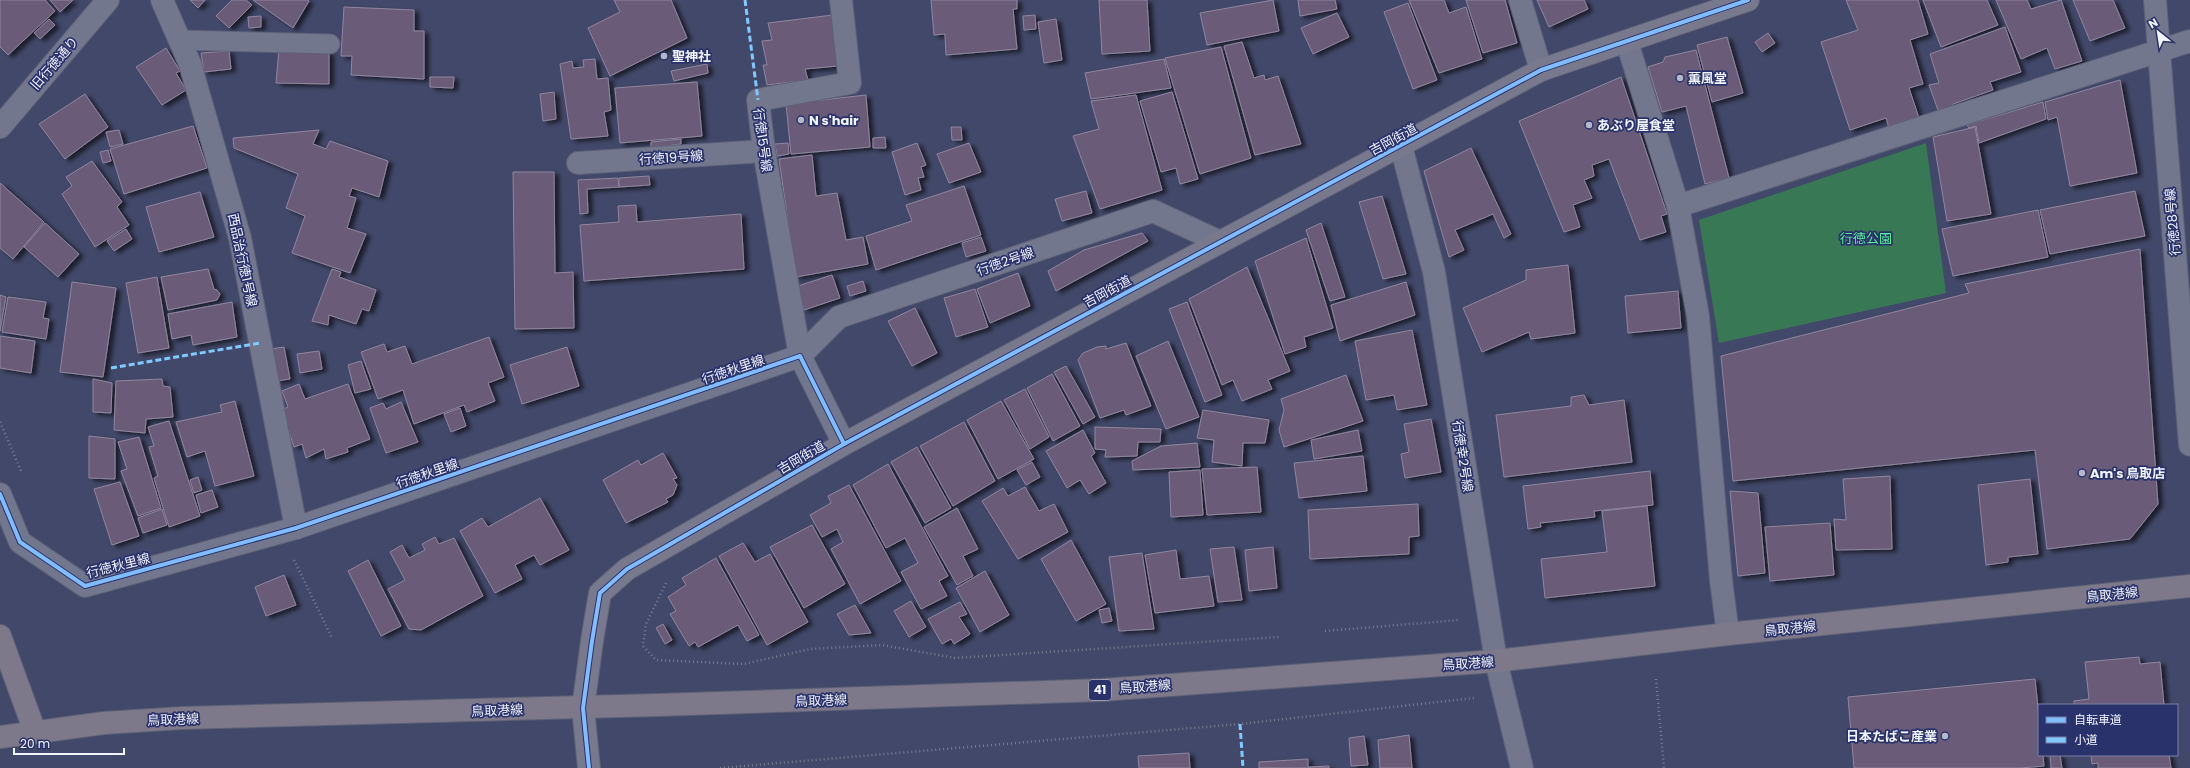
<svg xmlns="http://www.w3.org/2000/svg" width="2190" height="768" font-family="Poppins,'Noto Sans JP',sans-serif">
<defs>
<filter id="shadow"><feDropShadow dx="4.5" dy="2.5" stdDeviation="2" flood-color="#0009"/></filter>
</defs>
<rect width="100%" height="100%" fill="#424869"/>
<path fill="#387855" d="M1926 143 1946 293 1719 343 1699 220Z"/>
<g fill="#6a5b79" stroke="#90869f" filter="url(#shadow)">
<path d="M0 0H45L55 11 8 55 0 47Z"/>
<path d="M50 0H73L60 12Z"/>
<path d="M190 0H205L198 8Z"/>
<path d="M232 0H246L252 5 229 28 216 16Z"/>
<path d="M253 0H307L309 1 293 28Z"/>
<path d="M614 0H671L687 38 610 76 588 28 620 12Z"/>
<path d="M931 0H1017V9H1013L1017 49 946 55 945 34 934 35Z"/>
<path d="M1099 0H1147L1150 51 1102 54Z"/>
<path d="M1273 0 1279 31 1207 45 1200 13Z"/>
<path d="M1298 0H1335L1337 9 1300 16Z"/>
<path d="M1409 0H1444L1449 13 1466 7 1482 59 1439 73Z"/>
<path d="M1466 0H1505L1517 43 1483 53Z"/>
<path d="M1537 0H1584L1588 9 1549 27Z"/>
<path d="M1846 0H1918L1928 34 1910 40 1923 84 1909 88 1919 118 1889 128 1886 118 1850 130 1821 42 1858 30Z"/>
<path d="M1923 0H1987L1998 25 1941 47Z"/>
<path d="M1996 0H2027L2031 9 2061 0 2082 61 2055 69 2047 48 2021 59Z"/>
<path d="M2073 0H2113L2125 28 2090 41Z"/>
<path d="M1408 3 1437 80 1413 89 1384 12Z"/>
<path d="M344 7 414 10V31H424V79L351 75 352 56H341Z"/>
<path d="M1337 13 1349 37 1313 54 1301 28Z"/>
<path d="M833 15 838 66 805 69 808 80 767 85 763 65H767L762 41 772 40 768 23Z"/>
<path d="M1035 15 1036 29 1024 30 1023 16Z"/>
<path d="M261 16V27L249 28 248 17Z"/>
<path d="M49 19 55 25 40 39 34 33Z"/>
<path d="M1056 19 1062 60 1044 63 1038 22Z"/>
<path d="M2005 27 2021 72 1990 82 1993 90 1953 104 1955 108 1939 113 1929 85 1939 83 1930 54Z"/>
<path d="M1768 33 1775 43 1762 52 1755 42Z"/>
<path d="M1727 37 1743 93 1712 102 1697 45Z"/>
<path d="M1242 42 1254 78 1264 75 1265 80 1278 76 1301 144 1255 155 1224 46Z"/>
<path d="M1221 47 1251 158 1200 174 1165 58Z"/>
<path d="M166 48 180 71 176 73 186 90 162 105 136 67Z"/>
<path d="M279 49 329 52V84L276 83Z"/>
<path d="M1696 50 1729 178 1705 184 1686 106 1662 112 1648 67 1663 62 1665 57Z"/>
<path d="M229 51 231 69 204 72 201 53Z"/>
<path d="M595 59 597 79 608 78 611 110 604 112 608 136 571 139 560 64 572 61 573 68 584 67 583 60Z"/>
<path d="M1164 59 1171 88 1091 99 1085 73Z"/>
<path d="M707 64 708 73 674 81 671 71Z"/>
<path d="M430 77H454L453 88 430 87Z"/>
<path d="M1621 77 1667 214 1661 216 1666 232 1640 240 1609 159 1592 165 1594 176 1584 180 1592 198 1573 205 1580 227 1564 232 1519 121Z"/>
<path d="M2120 80 2137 173 2070 186 2057 117 2048 120 2045 102Z"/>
<path d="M697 82 702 136 620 143 615 88Z"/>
<path d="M554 92 556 119 543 121 540 94Z"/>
<path d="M1172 92 1198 179 1180 184 1176 168 1161 172 1140 101Z"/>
<path d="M85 94 108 127 65 159 39 124Z"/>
<path d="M866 95 870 147 791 154 786 104Z"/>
<path d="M1136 95 1162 190 1100 209 1073 136 1099 129 1091 101Z"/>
<path d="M2043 102 2046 119 1979 143 1976 126 1969 128 1967 125Z"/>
<path d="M193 126 207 168 124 194 110 149Z"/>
<path d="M951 127H961L962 140H952Z"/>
<path d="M1975 127 1991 214 1947 221 1933 137Z"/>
<path d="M119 130 123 144 110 147 106 132Z"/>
<path d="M319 130 313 144 326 149 330 141 388 161 379 197 352 188 349 196 356 198 347 228 366 234 350 273 292 253 305 216 286 208 298 174 234 148 233 138Z"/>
<path d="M885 137 886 148H873V138Z"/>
<path d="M681 139V144L651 148V142Z"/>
<path d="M788 143 789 154 777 156 775 144Z"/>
<path d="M917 143 926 165 921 167 924 177 918 178 921 190 905 195 892 152Z"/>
<path d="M969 143 981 172 949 183 937 154Z"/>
<path d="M1471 148 1511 234 1504 238 1493 214 1455 230 1464 250 1449 257 1424 171Z"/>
<path d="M108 150 111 161 103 163 100 152Z"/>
<path d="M812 155 816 196 837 193 846 240 863 237 868 264 796 277 779 159Z"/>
<path d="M92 161 122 202 117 207 129 225 95 247 62 194 72 186 66 177Z"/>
<path d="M513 172H554L555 273 573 272 574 328 515 329Z"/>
<path d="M649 176 650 185 619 187V178Z"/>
<path d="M618 178 619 187 587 189 588 213 580 214 578 180Z"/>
<path d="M0 183 44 222 13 259 0 248Z"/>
<path d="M964 186 981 235 876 270 866 236 912 221 906 205Z"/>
<path d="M1086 191 1092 213 1062 221 1055 199Z"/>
<path d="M2135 191 2145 236 2050 254 2040 210Z"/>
<path d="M200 192 214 237 159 252 146 207Z"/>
<path d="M1382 196 1406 274 1383 279 1359 202Z"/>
<path d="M636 205 637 222 741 214 744 269 584 281 580 225 619 222 618 206Z"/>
<path d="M2038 210 2048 257 1953 276 1942 229Z"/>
<path d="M45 223 79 254 58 277 24 247Z"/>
<path d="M1321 223 1345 297 1330 301 1306 230Z"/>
<path d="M126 229 132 239 114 251 107 241Z"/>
<path d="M1142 233 1148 241 1056 291 1048 271 1084 250Z"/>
<path d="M981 237 986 251 966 257 962 243Z"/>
<path d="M1306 238 1333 328 1304 337 1306 347 1285 354 1255 261Z"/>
<path d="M2140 249 2158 504 2130 539 2047 549 2035 450 1733 481 1721 356 1969 293 1965 284Z"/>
<path d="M1568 265 1575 333 1531 339 1529 332 1482 352 1463 308 1526 280V270Z"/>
<path d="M1247 267 1290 371 1268 380 1272 389 1242 401 1233 380 1222 385 1189 299Z"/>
<path d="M208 269 214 289 217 290 220 294 217 300 168 310 161 277Z"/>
<path d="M332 269 341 272 339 277 376 290 369 311 362 309 356 324 329 315 328 325 312 321Z"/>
<path d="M1018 273 1030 306 990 323 977 289Z"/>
<path d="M832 275 840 298 804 310 798 286Z"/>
<path d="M157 277 169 348 138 353 126 283Z"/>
<path d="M863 281 866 291 850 296 847 286Z"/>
<path d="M72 282 116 288 103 377 60 372Z"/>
<path d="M1406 282 1415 315 1340 341 1331 305Z"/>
<path d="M975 289 988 327 956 337 944 298Z"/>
<path d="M1678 291 1681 328 1628 333 1625 296Z"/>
<path d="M0 295 6 297 0 331Z"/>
<path d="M8 297 46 302 43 318 49 319 46 339 2 332Z"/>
<path d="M232 302 237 337 193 345 191 335 172 339 168 314Z"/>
<path d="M1187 302 1222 395 1205 402 1169 309Z"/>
<path d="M915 308 937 353 912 366 888 321Z"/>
<path d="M1412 330 1427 405 1397 410 1394 395 1366 400 1355 341Z"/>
<path d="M0 336 35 341 31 373 0 368Z"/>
<path d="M489 337 504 377 488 383 495 401 467 412 464 405 414 424 403 390 378 399 361 352 384 344 387 352 405 346 412 364Z"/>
<path d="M1168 341 1199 417 1166 429 1136 356Z"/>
<path d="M1126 343 1151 406 1126 415 1124 410 1100 418 1078 360 1083 353 1097 347 1106 346V349Z"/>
<path d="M284 347 290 379 276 381 271 349Z"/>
<path d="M567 347 579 386 522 404 510 365Z"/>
<path d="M319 351 322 369 300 373 297 354Z"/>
<path d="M361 361 371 389 355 393 348 365Z"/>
<path d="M1066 366 1095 417 1083 424 1054 372Z"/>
<path d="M1052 374 1080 426 1053 441 1027 388Z"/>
<path d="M1346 375 1363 421 1284 447 1279 430 1284 410 1281 399Z"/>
<path d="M93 379 112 383 111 413 93 412Z"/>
<path d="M162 379 163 386 170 387 173 417 146 419 145 433 114 430 116 381Z"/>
<path d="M299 384 305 399 348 384 370 439 347 448 348 452 326 459 324 449 306 458 302 444 294 447 282 410 288 407 282 391Z"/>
<path d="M1025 389 1049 437 1030 449 1004 400Z"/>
<path d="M1584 395 1589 405 1624 400 1632 462 1504 477 1496 415 1571 406V397Z"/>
<path d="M235 401 254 476 215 486 205 451 187 457 176 422 222 412 220 405Z"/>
<path d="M1001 401 1034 459 998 479 967 420Z"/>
<path d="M401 402 418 442 386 453 370 408 383 403 386 409Z"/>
<path d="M460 408 466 426 451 432 444 414Z"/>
<path d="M1203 410 1269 420 1265 443H1243L1242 466 1212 462 1214 440 1197 438Z"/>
<path d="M1431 419 1441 472 1405 478 1401 454 1409 452 1404 424Z"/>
<path d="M169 421 200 516 169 527 154 478 158 476 149 447 154 446 148 427Z"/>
<path d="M964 422 995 481 953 506 920 446Z"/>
<path d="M1095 427 1161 429 1160 442H1138L1137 456 1105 457 1106 450 1095 449Z"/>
<path d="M1083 430 1095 453 1091 456 1106 483 1089 494 1080 480 1067 488 1046 451Z"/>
<path d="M1358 430 1362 451 1314 459 1311 440Z"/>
<path d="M89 436 115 439V479L89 478Z"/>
<path d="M139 437 161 508 138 516 121 471 127 469 118 442Z"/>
<path d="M1197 443 1200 467 1133 470 1132 461 1161 446Z"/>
<path d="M917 447 951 508 925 523 891 462Z"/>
<path d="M663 453 677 478 673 479 677 485 673 495 666 499 668 502 626 523 603 480 638 460 641 465Z"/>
<path d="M1363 456 1367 491 1299 498 1294 463Z"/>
<path d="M1032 462 1040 477 1026 485 1017 470Z"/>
<path d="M888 464 948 576 939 581 947 596 921 609 901 572 918 563 905 538 886 548 853 485Z"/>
<path d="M1257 467 1261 512 1207 515 1202 469Z"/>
<path d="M1200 470 1203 515 1171 517 1169 472Z"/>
<path d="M1650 471 1653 505 1594 511 1595 517 1540 523 1541 527 1528 529 1523 486Z"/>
<path d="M1890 476 1892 549 1836 550 1834 519 1846 520 1843 479Z"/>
<path d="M198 477 202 490 194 493 190 480Z"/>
<path d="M2030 479 2038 554 2008 557V562L1986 565 1978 485Z"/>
<path d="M120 482 139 536 112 545 94 489Z"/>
<path d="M849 485 901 581 860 604 831 549 843 542 837 529 822 537 810 515 831 503 828 496Z"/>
<path d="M1025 487 1039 511 1054 504 1068 532 1018 559 982 501 1003 488 1008 496Z"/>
<path d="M212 490 218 507 201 513 196 495Z"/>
<path d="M1730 491 1758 493 1765 573 1738 576Z"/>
<path d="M540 498 569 550 540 565 534 555 515 565 522 579 495 593 460 531 482 518 488 527Z"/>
<path d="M1418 504 1419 536 1409 537V554L1310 559 1308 510Z"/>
<path d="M1647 506 1655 586 1545 598 1541 559 1607 552 1602 511Z"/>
<path d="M957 508 978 549 963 556 973 576 957 585 924 527Z"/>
<path d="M162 509 167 525 143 533 138 518Z"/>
<path d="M1830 523 1834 575 1770 581 1765 527Z"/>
<path d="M812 525 845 584 804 608 770 547Z"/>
<path d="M435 537 439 544 454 538 483 596 421 630 409 629 388 589 405 580 390 552 402 545 409 558 425 550 422 544Z"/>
<path d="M1071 540 1106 604 1076 621 1041 559Z"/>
<path d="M743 543 755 562 770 554 808 622 767 645 719 556Z"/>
<path d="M1234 547 1242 600 1218 602 1210 549Z"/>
<path d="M1273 547 1277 588 1249 591 1245 550Z"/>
<path d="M1176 550 1180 579 1209 576 1214 606 1155 613 1145 555Z"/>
<path d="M1142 553 1154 629 1119 631 1109 557Z"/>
<path d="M716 558 759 635 747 641 738 625 698 647 695 642 689 646 670 614 676 611 668 597 686 585 682 578Z"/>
<path d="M368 560 401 626 381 636 348 571Z"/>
<path d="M985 571 1009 615 980 632 956 588Z"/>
<path d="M284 575 296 605 266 616 255 587Z"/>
<path d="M911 601 926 627 909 637 894 611Z"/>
<path d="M960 602 967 614 959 617 970 634 954 644 951 639 942 644 928 619Z"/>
<path d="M855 605 871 633 849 635 837 614Z"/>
<path d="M1109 608 1112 621 1102 623 1099 610Z"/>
<path d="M663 624 672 640 665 644 656 628Z"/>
<path d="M2139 657 2140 664 2160 662 2164 705H2074V701L2089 699 2085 662Z"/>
<path d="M2035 679 2039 717V755H2043L2044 766 2020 768H1854L1848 697Z"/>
<path d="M1409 735 1412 768H1380L1378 740Z"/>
<path d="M1364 736 1368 765 1351 766 1349 738Z"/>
<path d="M1189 753 1190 768H1139L1138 756Z"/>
<path d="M2050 755H2060L2062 768H2051Z"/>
<path d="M2091 755H2169L2171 768H2098V763L2092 764Z"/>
<path d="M1308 759V767L1329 766V768H1259V762Z"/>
</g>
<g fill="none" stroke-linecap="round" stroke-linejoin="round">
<defs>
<path id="lane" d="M179 40 330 44"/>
<g id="street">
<path d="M162 0 190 64 240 238 296 528"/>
<path d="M1520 0 1541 70"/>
<path d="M2155 0 2190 445"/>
<path d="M1627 42 1678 206 1698 316 1721 580 1728 634"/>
<path d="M0 127 108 0"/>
<path d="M1401 146 1434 272 1496 661 1522 768"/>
<path d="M578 163 764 151"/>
<path d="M1678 206 2190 41"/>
<path d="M800 356 839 317 1153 211 1220 242"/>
<path d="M800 356 764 151 758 100 850 83 841 0"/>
<path d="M0 494 20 542 85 586 296 528 800 356 844 444"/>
</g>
<path id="secondary" d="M589 768 583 708 592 641 600 593 627 569 844 444 1541 70 1748 0"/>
<g id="primary">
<path d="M0 636 35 732"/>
<path d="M0 737 104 723 182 718 658 705 1102 690 1496 661 1728 634 2190 586"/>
</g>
</defs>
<use href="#lane" stroke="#5d6177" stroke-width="21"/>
<use href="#street" stroke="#5d6177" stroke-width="24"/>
<use href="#secondary" stroke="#5d6177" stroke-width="24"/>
<use href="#primary" stroke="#5d6177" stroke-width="24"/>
<g stroke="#797e93" stroke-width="2.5" stroke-dasharray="1 3" stroke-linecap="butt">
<path d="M0 422 22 473"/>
<path d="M294 560 332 638"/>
<path d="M666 583 646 624 643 646 656 660 744 664 810 649 882 645 955 658 1279 637"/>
<path d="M1325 631 1459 620"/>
<path d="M1656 679 1664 768"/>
<path d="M720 768 1240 724 1474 698"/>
</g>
<use href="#lane" stroke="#72778e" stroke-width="19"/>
<use href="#street" stroke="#72778e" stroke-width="22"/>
<use href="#secondary" stroke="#79798e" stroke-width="22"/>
<use href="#primary" stroke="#7e798a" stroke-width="22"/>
<g stroke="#80caff" stroke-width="3" stroke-dasharray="6 3" stroke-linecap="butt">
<path d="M745 0 758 100"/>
<path d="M111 368 260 343"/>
<path d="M1240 724 1243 768"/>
</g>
<defs>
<g id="cycleway">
<path d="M0 494 20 542 85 586 296 528 800 356 844 444"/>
<path d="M589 768 583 708 592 641 600 593 627 569 844 444 1541 70 1748 0"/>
</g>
</defs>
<use href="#cycleway" stroke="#2a326c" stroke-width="6"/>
<use href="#cycleway" stroke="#80bcff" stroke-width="4"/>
</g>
<g fill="#b4b8c8" stroke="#2a326c" stroke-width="1.5">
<circle cx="664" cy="56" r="4"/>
<circle cx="1680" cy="78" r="4"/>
<circle cx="801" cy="120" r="4"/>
<circle cx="1589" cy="125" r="4"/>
<circle cx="2082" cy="473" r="4"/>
<circle cx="1945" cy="736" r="4"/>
</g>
<g text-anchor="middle" stroke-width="3.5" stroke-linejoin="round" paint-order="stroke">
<rect fill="#2a326c" stroke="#b6bad0" stroke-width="1" x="1089" y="680" width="22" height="20" rx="3"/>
<g font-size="12" font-weight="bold" fill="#f2f4fb">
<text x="1100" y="694">41</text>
</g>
<g font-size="13" font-weight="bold" fill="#f2f4fb" stroke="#2a326c" text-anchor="start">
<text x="672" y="61">聖神社</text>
<text x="1688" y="83">薫風堂</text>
<text x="809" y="125">N s'hair</text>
<text x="1597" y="130">あぶり屋食堂</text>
<text x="2090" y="478">Am's 鳥取店</text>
<text x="1937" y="741" text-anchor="end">日本たばこ産業</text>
</g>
<g font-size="13" fill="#f2f4fb" stroke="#2a326c">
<text transform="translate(54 63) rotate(-49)" y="5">旧行徳通り</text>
<text transform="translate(1393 139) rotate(-28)" y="5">吉岡街道</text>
<text transform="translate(763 140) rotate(82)" y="5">行徳15号線</text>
<text transform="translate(671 157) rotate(-4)" y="5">行徳19号線</text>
<text transform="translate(2172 222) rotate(-95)" y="5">行徳28号線</text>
<text transform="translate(243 260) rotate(78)" y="5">西品治行徳1号線</text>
<text transform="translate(1005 261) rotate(-19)" y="5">行徳2号線</text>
<text transform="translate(1107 291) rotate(-28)" y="5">吉岡街道</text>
<text transform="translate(733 369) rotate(-19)" y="5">行徳秋里線</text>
<text transform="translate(1463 456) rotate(81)" y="5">行徳幸2号線</text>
<text transform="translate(801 457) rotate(-30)" y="5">吉岡街道</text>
<text transform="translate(427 473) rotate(-19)" y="5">行徳秋里線</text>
<text transform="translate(118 565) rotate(-14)" y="5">行徳秋里線</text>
<text transform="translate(2112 594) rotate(-6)" y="5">鳥取港線</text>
<text transform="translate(1790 628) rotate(-6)" y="5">鳥取港線</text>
<text transform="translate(1468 663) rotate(-4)" y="5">鳥取港線</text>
<text transform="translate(1145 686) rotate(-4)" y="5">鳥取港線</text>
<text transform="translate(821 700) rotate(-2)" y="5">鳥取港線</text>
<text transform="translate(497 710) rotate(-2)" y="5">鳥取港線</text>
<text transform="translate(173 719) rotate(-2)" y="5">鳥取港線</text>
</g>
<g font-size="13" fill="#51f195" stroke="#2a326c">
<text x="1866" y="243">行徳公園</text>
</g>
</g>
<rect x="2038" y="704" width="140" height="52" fill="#2a326c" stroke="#7a80a5"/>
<rect x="2046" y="717" width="20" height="6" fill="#80bcff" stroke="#7a80a5"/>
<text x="2074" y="724" font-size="12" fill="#f2f4fb">自転車道</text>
<rect x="2046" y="737" width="20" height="6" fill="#80caff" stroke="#7a80a5"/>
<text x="2074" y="744" font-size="12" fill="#f2f4fb">小道</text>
<g transform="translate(2158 32) rotate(330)" stroke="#2a326c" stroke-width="3" paint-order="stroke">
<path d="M0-3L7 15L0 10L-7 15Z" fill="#f2f4fb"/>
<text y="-6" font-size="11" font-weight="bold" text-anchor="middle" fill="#f2f4fb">N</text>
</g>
<path d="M14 748v6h110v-6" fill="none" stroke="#f2f4fb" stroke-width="2"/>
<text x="20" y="748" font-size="12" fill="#f2f4fb" stroke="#2a326c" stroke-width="3" paint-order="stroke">20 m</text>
</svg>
